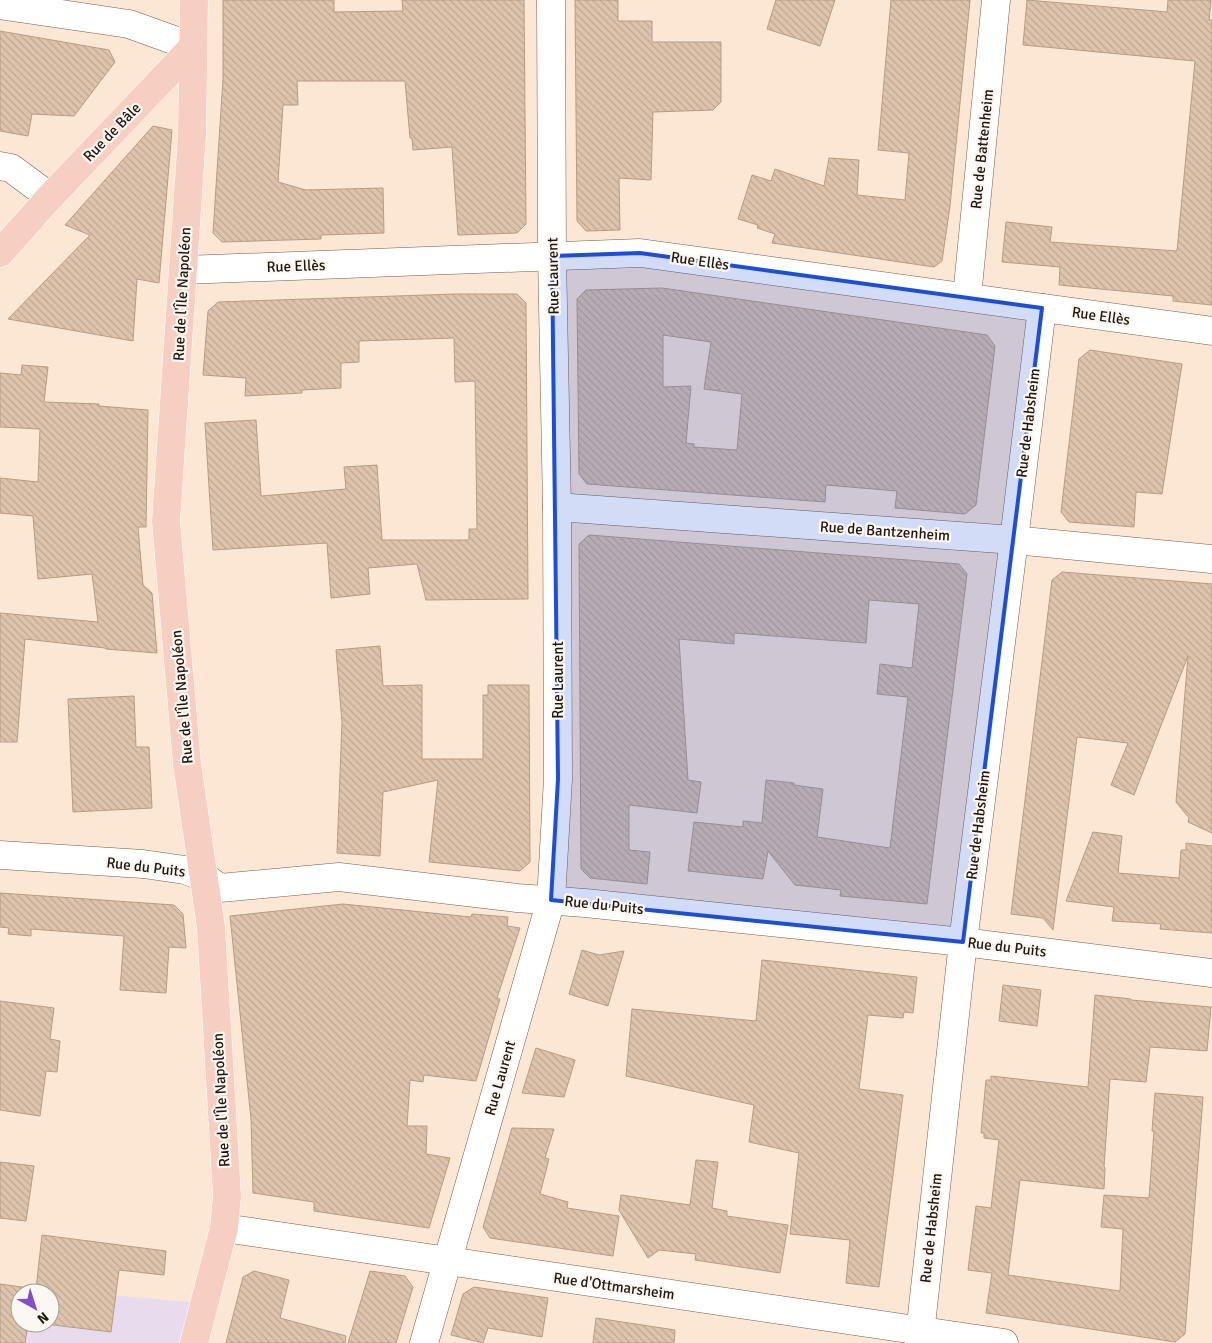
<svg xmlns="http://www.w3.org/2000/svg" width="1212" height="1343" font-family="Signika,sans-serif">
<defs>
<pattern id="building-back-hatch" width="6" height="6" patternUnits="userSpaceOnUse" patternTransform="scale(1.25)"><rect width="6" height="6" fill="#dec4ad"/><path d="M-1 5l2 2M0 0l6 6M5-1l2 2" fill="none" stroke="#bea894"/></pattern>
</defs>
<rect width="100%" height="100%" fill="#fce6d4"/>
<path fill="#e9dbee" fill-rule="evenodd" d="M0 1285 199 1303 185 1343H0ZM20 1293H50V1323H20Z"/>
<g fill="url(#building-back-hatch)" stroke="#b59c86" fill-rule="evenodd">
<path d="M223 0H334V12L403 11 402 0H524L526 224 517 233 458 235 452 147 413 150 412 138H410L405 81H297L298 105H283L278 182 306 190 383 188 384 233 321 235V239L222 242 213 233 223 79Z"/>
<path d="M575 0H618V21H652V42H721V102L713 110 653 112 651 180 619 178 620 230 586 231 577 221Z"/>
<path d="M776 0H835L820 46 767 29Z"/>
<path d="M891 0H970L950 206 942 261 934 267 772 243 775 234 757 228 758 225 738 219 752 175 771 181 775 169 824 186 829 158 859 160 857 195 905 200 909 153 878 150Z"/>
<path d="M1027 0 1167 12 1168 0H1211L1209 20H1212V305L1173 301V296L1059 285 1060 267 1002 262 1006 222 1052 227 1050 242 1177 251 1195 61 1023 45Z"/>
<path d="M0 31 109 50 115 62 74 116 32 114 28 136 0 131Z"/>
<path d="M153 126 172 130 159 283 137 279 133 341 8 319 90 235 65 225Z"/>
<path d="M662 288 987 335 995 346 976 505 965 514 895 508 897 491 826 485 825 502 587 484 579 474 577 299 586 290ZM663 335 711 342 704 389 742 394 737 450 694 447V444L686 443 691 386 663 387Z"/>
<path d="M456 294H517L526 303 528 599 426 600 417 564 368 568 370 594 331 598 327 543 213 550 205 423 256 420 261 496 346 489 344 467 377 465 382 540H469V529H477L475 381 455 382 454 338 359 341V362L341 363V388L302 390V393L245 396 246 378 203 375 208 311 218 302Z"/>
<path d="M1090 350 1182 364 1162 494 1136 492 1134 527 1069 522 1061 512 1079 359Z"/>
<path d="M22 365 48 367 44 402 99 404V406L148 410 146 527H138L143 585 152 593 157 653 106 649 105 648 25 639 17 742H0V613L98 622 92 574 38 579 33 516 0 513V478L38 482 40 429 0 427V373L21 375Z"/>
<path d="M589 535 959 564 967 574 927 904 840 896 841 890 795 885 768 851 763 879 688 871 694 822 743 827V821L762 823 766 780 794 783V785L823 789 817 837 890 848 908 697 877 694 880 664 912 668 919 604 869 600 866 643 734 633V644L679 639 688 780 701 782 697 813 629 805V850L650 852 647 884 590 878 581 869 579 544Z"/>
<path d="M1062 572 1212 584V833L1188 822 1189 818 1176 802 1188 656 1134 795 1111 785 1128 743 1077 737 1053 930 1043 918 1011 914 1052 580Z"/>
<path d="M380 646 383 686 422 685V759H483V695H488V685H529L530 862 520 871 429 862 438 780 383 792 380 856 337 853 342 722 336 650Z"/>
<path d="M134 696 136 747H149L152 808 73 812 68 699Z"/>
<path d="M1093 832 1122 836 1118 873 1179 878 1181 850H1186V843L1212 846V933L1160 929 1161 924 1112 921 1114 907 1066 901Z"/>
<path d="M0 893 174 905 183 914 186 948 169 947 166 993 120 990 124 936 31 929V936L8 934 9 928 0 927Z"/>
<path d="M343 904 471 917 472 914 508 917 507 926 520 928 497 998 500 999 476 1081 424 1075 423 1082 410 1080 407 1126H427L426 1154 450 1158 429 1228 314 1211V1202L253 1193 251 1119 230 916Z"/>
<path d="M582 950 599 955 624 951 608 1006 569 994Z"/>
<path d="M762 960 917 977 913 1013 904 1012 903 1018 868 1015 859 1089 903 1095 879 1287 846 1283 850 1240 790 1234 799 1153 749 1142 754 1105 626 1076 632 1009 756 1021Z"/>
<path d="M1003 985 1041 990 1037 1026 999 1021Z"/>
<path d="M1095 995 1131 999V1000L1211 1007 1207 1051 1150 1047 1146 1082 1110 1079 1104 1167 1105 1168 1104 1189 1020 1180 1008 1275 1120 1291 1123 1229 1101 1227 1104 1195 1149 1198 1154 1131H1152L1155 1093 1203 1097 1185 1334 1175 1342 986 1313 992 1273 968 1270 976 1206 991 1208 999 1140 984 1138V1133H981L986 1080H991V1076L1088 1087Z"/>
<path d="M0 1001 54 1008 50 1039 60 1041 57 1072 46 1071 40 1116 0 1110Z"/>
<path d="M536 1048 575 1060 564 1097 522 1093Z"/>
<path d="M512 1128 554 1129 545 1158 549 1159 540 1194 568 1202 567 1208 619 1216 613 1256 490 1238 483 1227Z"/>
<path d="M696 1160 718 1162 712 1208 727 1211V1216L788 1225 780 1273 695 1260 696 1254 659 1250 648 1258 619 1210 621 1195 690 1205Z"/>
<path d="M0 1162 34 1166 26 1221 0 1218Z"/>
<path d="M42 1235 166 1251 164 1275 119 1270 111 1332 37 1323H50V1293H20V1323H28L25 1343H0V1284L36 1289Z"/>
<path d="M254 1271 289 1280 280 1318 346 1336 345 1343H226L243 1277Z"/>
<path d="M370 1271 405 1276 413 1287 396 1343H348Z"/>
<path d="M474 1287 548 1298 542 1337 488 1328 483 1343 451 1335 463 1294Z"/>
<path d="M596 1318 675 1330 674 1343H593Z"/>
</g>
<g fill="none" stroke-linecap="round" stroke-linejoin="round">
<defs>
<g id="minor">
<path d="M0 5 129 24 193 47"/>
<path d="M0 166 11 168 50 197"/>
<path d="M184 270 640 253 1212 331"/>
<path d="M967 297 996 0"/>
<path d="M557 507 1014 540 1212 559"/>
<path d="M0 855 143 864 185 870 204 877 220 888 339 877 517 898 585 903 963 942 1212 973"/>
<path d="M224 1228 1004 1343"/>
<path d="M424 1343 551 900 558 779 557 507 552 256 551 0"/>
<path d="M919 1343 963 942 1014 540 1042 308"/>
</g>
<g id="major">
<path d="M0 253 50 197 193 47"/>
<path d="M194 1343 224 1228 227 1196 211 927 187 764 166 521 192 135 194 0"/>
</g>
</defs>
<use href="#minor" stroke="#765e4a" stroke-width="29"/>
<use href="#major" stroke="#fff" stroke-width="29"/>
<use href="#minor" stroke="#fff" stroke-width="28"/>
<use href="#major" stroke="#f7cfc2" stroke-width="28"/>
</g>
<path fill="#1d4ed8" fill-opacity="0.2" stroke="#1d4ed8" stroke-width="4" stroke-linejoin="round" d="M640 253 1042 308 963 942 551 900 558 779 552 256Z"/>
<g text-anchor="middle" stroke-width="4.5" stroke-linejoin="round" paint-order="stroke">
<g font-size="15" fill="#1f160e" stroke="#fcf7f2">
<text transform="translate(112 132) rotate(-46)" y="5">Rue de Bâle</text>
<text transform="translate(982 149) rotate(-84)" y="5">Rue de Battenheim</text>
<text transform="translate(700 261) rotate(8)" y="5">Rue Ellès</text>
<text transform="translate(296 266) rotate(-2)" y="5">Rue Ellès</text>
<text transform="translate(553 276) rotate(-91)" y="5">Rue Laurent</text>
<text transform="translate(182 294) rotate(-87)" y="5">Rue de l'Île Napoléon</text>
<text transform="translate(1101 316) rotate(8)" y="5">Rue Ellès</text>
<text transform="translate(1028 423) rotate(-83)" y="5">Rue de Habsheim</text>
<text transform="translate(885 531) rotate(4)" y="5">Rue de Bantzenheim</text>
<text transform="translate(558 680) rotate(-90)" y="5">Rue Laurent</text>
<text transform="translate(182 697) rotate(-95)" y="5">Rue de l'Île Napoléon</text>
<text transform="translate(978 825) rotate(-83)" y="5">Rue de Habsheim</text>
<text transform="translate(146 867) rotate(7)" y="5">Rue du Puits</text>
<text transform="translate(604 905) rotate(6)" y="5">Rue du Puits</text>
<text transform="translate(1007 947) rotate(7)" y="5">Rue du Puits</text>
<text transform="translate(500 1078) rotate(-74)" y="5">Rue Laurent</text>
<text transform="translate(221 1100) rotate(-93)" y="5">Rue de l'Île Napoléon</text>
<text transform="translate(931 1228) rotate(-84)" y="5">Rue de Habsheim</text>
<text transform="translate(614 1286) rotate(8)" y="5">Rue d'Ottmarsheim</text>
</g>
</g>
<g transform="translate(35 1308) rotate(141)"><circle r="24" fill="#fcf7f2" stroke="#a49d97"/>
<path d="M0-4L9 19L0 12L-9 19Z" fill="#814fc7"/>
<text y="-8" font-size="14" font-weight="bold" text-anchor="middle" fill="#1f160e">N</text>
</g>
</svg>
